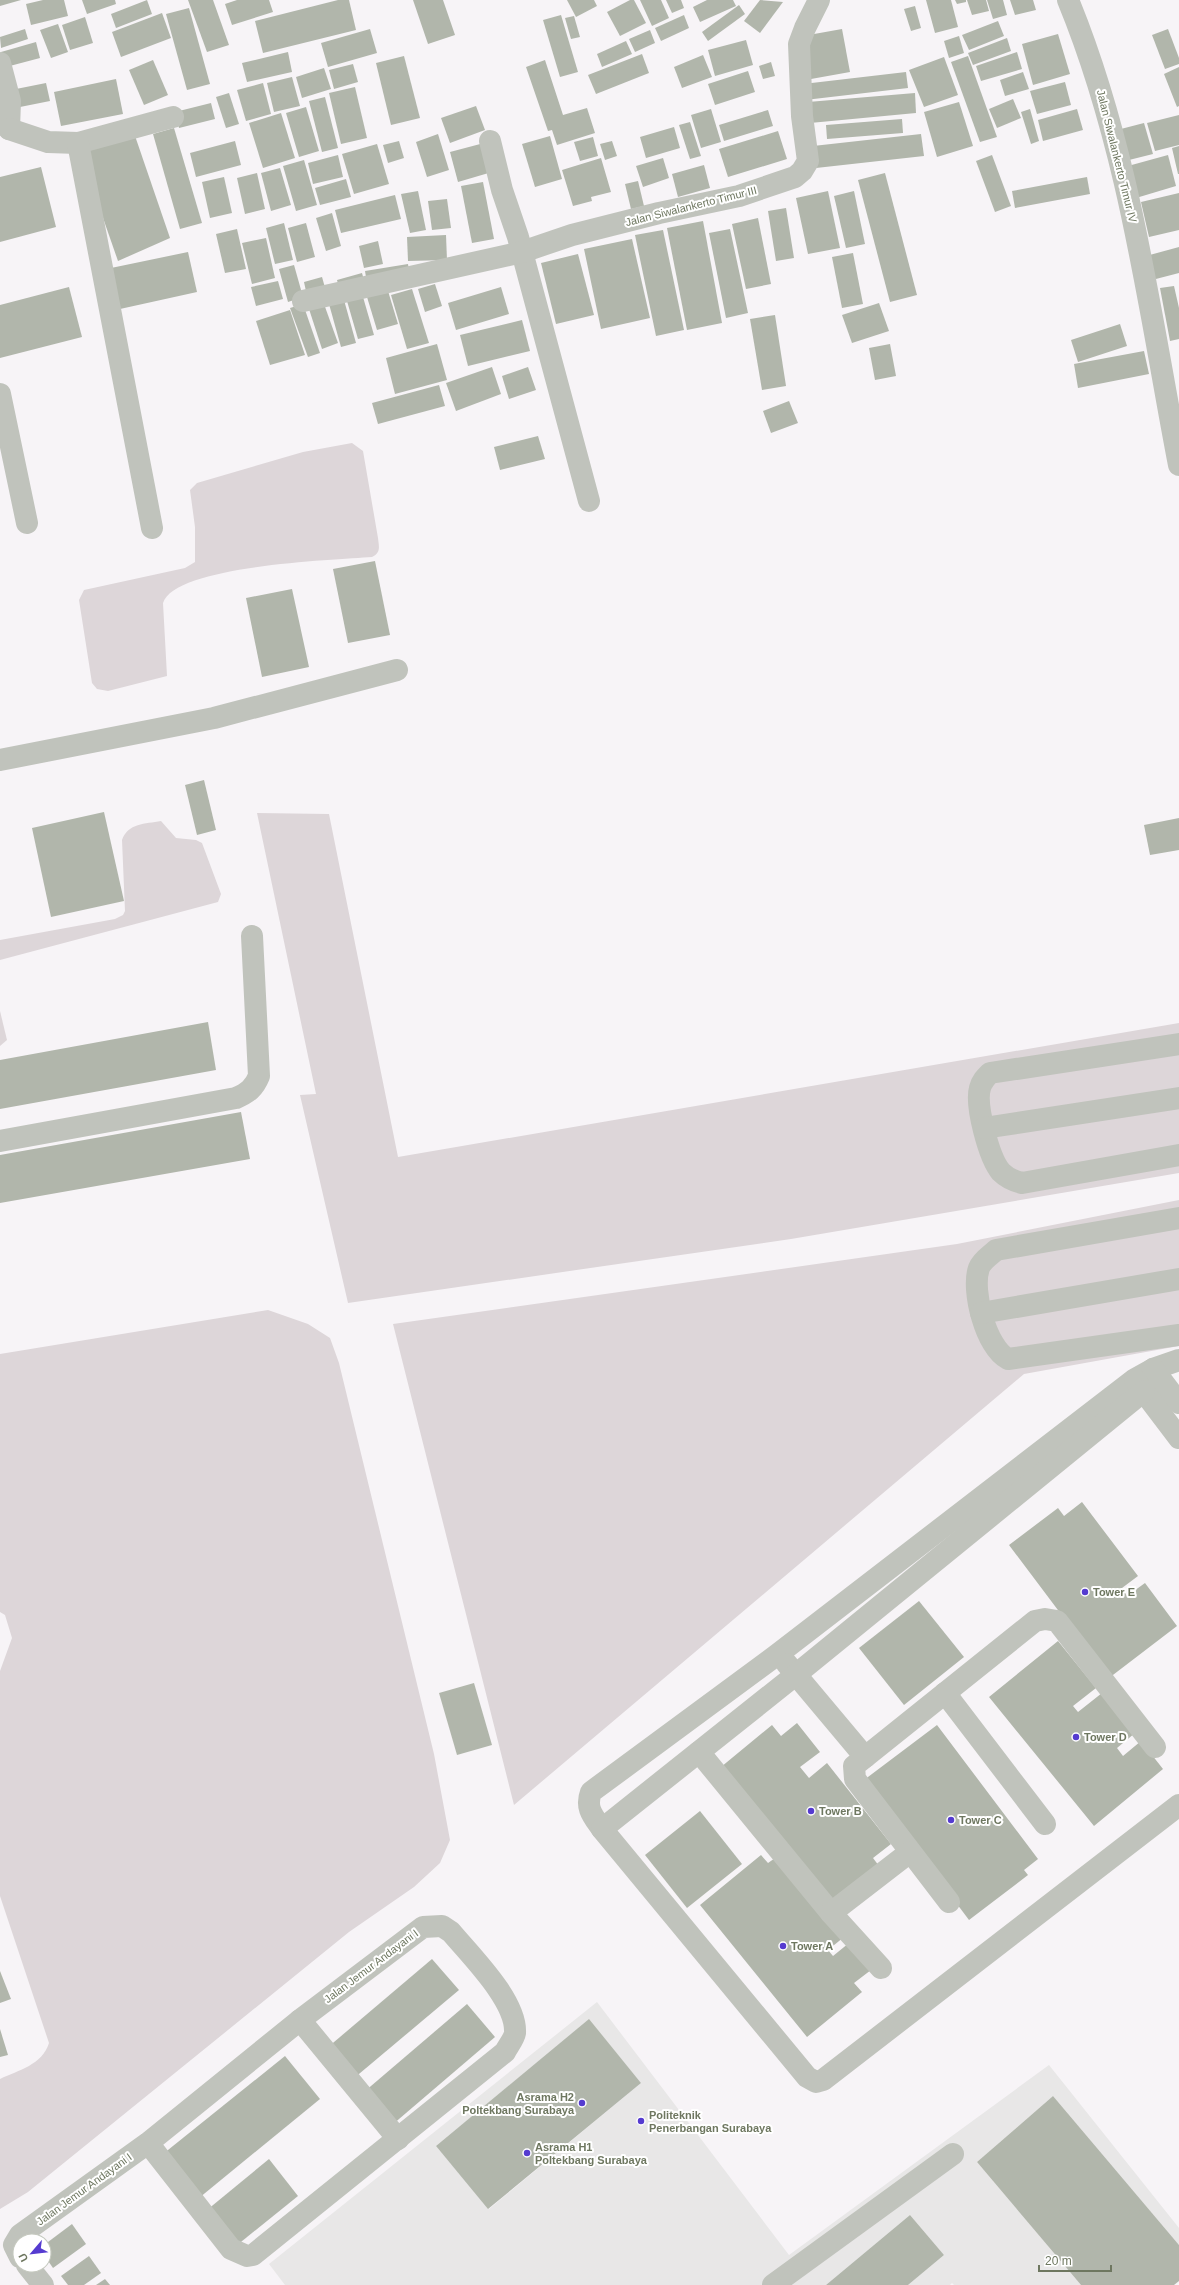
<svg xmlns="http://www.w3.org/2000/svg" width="1179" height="2285" font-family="Helvetica,sans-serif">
<rect width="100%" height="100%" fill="#f7f4f7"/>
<path fill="#e8e7e7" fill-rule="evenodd" d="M597 2002 789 2255 1049 2065 1179 2228V2245L1053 2096 977 2162 1081 2285H954L952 2283 950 2285H908L944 2255 910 2215 826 2285H285L269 2264ZM589 2020 641 2083 489 2209 436 2146Z"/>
<g fill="#ddd6d9">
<path d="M352 443 363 451 378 538C379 547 381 553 372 557 335 560 175 565 163 603L167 676 108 691 97 689 92 683 79 600 84 590 185 568 195 562V527L190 490 197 483 303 452Z"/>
<path d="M257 813 329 814 398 1157 1179 1023V1173L791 1239 348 1303 300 1095 316 1094Z"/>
<path d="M161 821 176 838 196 840 202 843 221 894 218 902 0 960V940L115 919 123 915 125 911 122 840C128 823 145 824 161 821Z"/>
<path d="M0 1011 7 1040 0 1046Z"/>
<path d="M1179 1200V1346L1024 1374 514 1805 393 1324 957 1244Z"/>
<path d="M268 1310 308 1324 330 1338 339 1363 434 1754 450 1840 440 1863 414 1887 349 1932 28 2192 0 2209V2079C19 2070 42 2065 49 2043L0 1896V1671L12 1638 5 1615 0 1612V1354Z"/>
</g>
<g fill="#b1b6ab">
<path d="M0 0H21L0 6Z"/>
<path d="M43 0H64L68 16 31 25 26 4Z"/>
<path d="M82 0H115L116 4 87 14Z"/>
<path d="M147 0 152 14 116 28 111 14Z"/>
<path d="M188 0H213L229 45 207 52Z"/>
<path d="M237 0H269L273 12 232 25 225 4Z"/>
<path d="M338 0H349L356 30 263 53 255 21Z"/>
<path d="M413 0H443L455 35 428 44Z"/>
<path d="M567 0H594L597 6 576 17Z"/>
<path d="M630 0H634L646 23 620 36 607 12Z"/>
<path d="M640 0H661L669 18 652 26Z"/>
<path d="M666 0H681L684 8 672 13Z"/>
<path d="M707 0H733L736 6 700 22 693 7Z"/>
<path d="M760 0 783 2 760 33 744 21Z"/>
<path d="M926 0H951L958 27 935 33Z"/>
<path d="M955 0H966V2L957 4Z"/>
<path d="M967 0H986L989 11 972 15Z"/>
<path d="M987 0H1003L1007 15 993 19Z"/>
<path d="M1010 0H1033L1036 10 1015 15Z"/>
<path d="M739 5 745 14 708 41 702 32Z"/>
<path d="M915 6 921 28 911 31 904 9Z"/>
<path d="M189 8 210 84 187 90 166 14Z"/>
<path d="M162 13 171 38 121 57 112 32Z"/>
<path d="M561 15 578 72 560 77 543 20Z"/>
<path d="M684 15 689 28 661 41 655 28Z"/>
<path d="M574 16 580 37 571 39 565 18Z"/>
<path d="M85 17 93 43 70 50 62 25Z"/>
<path d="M998 21 1004 36 969 50 962 35Z"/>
<path d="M58 24 68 52 51 58 40 30Z"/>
<path d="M25 29 28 39 1 48 0 37Z"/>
<path d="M370 29 377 53 328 67 321 43Z"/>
<path d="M842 29 850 72 811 79 803 36Z"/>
<path d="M1168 29 1179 58V64L1165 69 1152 35Z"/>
<path d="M650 30 655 43 635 52 629 39Z"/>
<path d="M1058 34 1070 74 1033 85 1022 44Z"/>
<path d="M959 36 964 53 949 58 944 41Z"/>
<path d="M1007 38 1011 51 973 65 968 53Z"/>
<path d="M746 40 753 65 715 76 708 50Z"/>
<path d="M626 41 632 54 602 67 597 54Z"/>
<path d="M36 42 40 58 6 67 1 52Z"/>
<path d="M288 52 292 72 247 82 242 63Z"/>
<path d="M1017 52 1022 69 981 81 976 66Z"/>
<path d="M642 54 649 73 596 94 588 75Z"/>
<path d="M703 55 712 77 682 88 674 67Z"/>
<path d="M404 56 420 118 391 125 376 63Z"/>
<path d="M968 56 997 137 980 142 951 62Z"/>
<path d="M944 57 958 95 924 107 909 70Z"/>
<path d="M153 60 168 95 144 105 129 70Z"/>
<path d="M545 60 563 115 587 108 595 133 557 145 552 130 548 131 526 67Z"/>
<path d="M771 62 775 76 763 79 759 66Z"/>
<path d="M353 64 358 82 334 89 329 70Z"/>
<path d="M1179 67V106L1177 107 1164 74Z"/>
<path d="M324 68 331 89 302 98 296 77Z"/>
<path d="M748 71 755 92 715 105 708 84Z"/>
<path d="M906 72 908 88 805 100 803 84Z"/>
<path d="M1023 72 1029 89 1005 96 1000 80Z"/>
<path d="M292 77 300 106 274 112 267 83Z"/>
<path d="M116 79 123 114 61 126 54 92Z"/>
<path d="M1065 82 1071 105 1037 114 1030 91Z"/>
<path d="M46 83 50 101 20 107 16 89Z"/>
<path d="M263 83 271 114 246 121 237 90Z"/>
<path d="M355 87 367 138 341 144 329 93Z"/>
<path d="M229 93 239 124 226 128 216 97Z"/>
<path d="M915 93 916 113 810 123 808 102Z"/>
<path d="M325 97 338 148 322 152 309 101Z"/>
<path d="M1013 99 1021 118 997 128 989 109Z"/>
<path d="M959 102 973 146 937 157 924 112Z"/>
<path d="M211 103 215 119 179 128 175 112Z"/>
<path d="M476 106 485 130 450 143 441 118Z"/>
<path d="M306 107 319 151 299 157 286 113Z"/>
<path d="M711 109 721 142 701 148 691 115Z"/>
<path d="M1030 109 1039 141 1031 144 1021 112Z"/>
<path d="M1077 109 1083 130 1043 141 1038 120Z"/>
<path d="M768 110 773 126 724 141 719 125Z"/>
<path d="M281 113 295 158 263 168 249 123Z"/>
<path d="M1179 115V145L1155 151 1147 123Z"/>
<path d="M902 119 903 133 827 139 826 125Z"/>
<path d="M690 122 701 156 690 159 679 125Z"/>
<path d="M1144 123 1153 154 1125 161 1117 130Z"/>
<path d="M674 127 680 148 646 158 640 137Z"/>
<path d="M174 128 202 223 180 229 153 134Z"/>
<path d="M133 130 170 238 118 261 79 149Z"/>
<path d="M778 131 787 159 728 177 719 149Z"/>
<path d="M438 134 449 170 427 177 416 142Z"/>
<path d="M921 134 924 156 816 168 813 146Z"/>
<path d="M550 136 562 179 535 187 522 144Z"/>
<path d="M593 137 598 156 580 161 574 142Z"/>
<path d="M235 141 241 165 196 177 190 153Z"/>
<path d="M399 141 404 158 388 163 383 145Z"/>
<path d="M612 141 617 156 605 160 600 144Z"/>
<path d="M484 143 492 172 458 182 450 152Z"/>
<path d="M377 144 389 184 354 194 342 154Z"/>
<path d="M1179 146V174H1178L1172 148Z"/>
<path d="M338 155 343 177 313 184 308 163Z"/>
<path d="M992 155 1011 206 995 212 976 161Z"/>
<path d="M1168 155 1176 186 1136 198 1128 166Z"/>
<path d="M601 158 611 192 591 197 592 201 573 206 562 170Z"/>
<path d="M663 158 669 178 643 187 636 166Z"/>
<path d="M304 160 317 205 296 211 283 166Z"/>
<path d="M704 165 710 188 678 197 672 174Z"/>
<path d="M41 167 56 227 0 242V177Z"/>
<path d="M280 168 291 205 271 211 261 173Z"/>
<path d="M257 173 265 209 245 214 237 178Z"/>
<path d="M885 173 917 295 890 302 858 180Z"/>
<path d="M224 177 232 213 210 218 202 182Z"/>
<path d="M1087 177 1090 194 1015 208 1012 191Z"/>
<path d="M346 179 351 197 320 205 315 188Z"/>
<path d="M638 181 644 206 631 209 625 184Z"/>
<path d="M483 182 494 239 472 243 461 186Z"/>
<path d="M418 191 426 230 410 233 401 194Z"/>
<path d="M828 191 840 248 808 254 796 198Z"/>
<path d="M854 191 865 244 846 248 834 196Z"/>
<path d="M1179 193V230L1149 237 1141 202Z"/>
<path d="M395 195 401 219 341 233 335 210Z"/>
<path d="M447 199 451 228 432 230 428 201Z"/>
<path d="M786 208 794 258 776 261 768 211Z"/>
<path d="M332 213 341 246 326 251 316 218Z"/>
<path d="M758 218 771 284 746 289 732 224Z"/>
<path d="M703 221 722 323 687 330 667 228Z"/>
<path d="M284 223 293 260 275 264 266 228Z"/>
<path d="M306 223 315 257 297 262 288 228Z"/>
<path d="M237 229 246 269 225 273 216 234Z"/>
<path d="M730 229 748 313 726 318 709 233Z"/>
<path d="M663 230 684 330 656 336 635 235Z"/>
<path d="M446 235 447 260 408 261 407 237Z"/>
<path d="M266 238 275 278 252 284 242 243Z"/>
<path d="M632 239 650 318 601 329 584 249Z"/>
<path d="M378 241 383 264 364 268 359 246Z"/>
<path d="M1179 247V273L1152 280 1146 256Z"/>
<path d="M188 252 197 292 120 309 111 268Z"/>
<path d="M853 253 863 304 842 308 832 257Z"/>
<path d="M578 254 594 315 556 324 541 263Z"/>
<path d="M408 264 410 277 367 283 365 271Z"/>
<path d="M294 265 303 297 288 302 279 269Z"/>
<path d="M362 273 365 284 340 291 337 280Z"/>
<path d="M322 277 326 291 307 296 304 282Z"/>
<path d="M278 281 283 299 256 306 251 287Z"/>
<path d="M435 284 442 306 425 312 418 289Z"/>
<path d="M1174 286 1179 308V339L1170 341 1160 288Z"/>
<path d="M69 287 82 337 0 358V305Z"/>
<path d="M501 287 509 314 456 330 448 303Z"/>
<path d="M412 289 429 343 407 349 391 295Z"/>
<path d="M388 291 398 324 377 330 367 297Z"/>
<path d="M363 297 374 335 358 339 347 301Z"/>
<path d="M344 300 356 343 341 347 329 304Z"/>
<path d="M879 303 889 331 852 343 842 315Z"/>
<path d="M303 304 320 353 308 357 290 308Z"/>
<path d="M324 304 338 343 322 349 309 309Z"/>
<path d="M290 310 305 355 270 365 256 321Z"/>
<path d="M775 315 786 386 762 390 750 319Z"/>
<path d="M522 320 530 351 468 366 460 335Z"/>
<path d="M1120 324 1127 346 1078 362 1071 340Z"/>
<path d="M437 344 447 380 395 394 386 358Z"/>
<path d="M890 344 896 376 875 380 869 348Z"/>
<path d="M1144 351 1149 374 1078 388 1074 364Z"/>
<path d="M492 367 501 394 456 411 446 383Z"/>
<path d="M528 367 536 390 509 399 502 376Z"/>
<path d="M439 385 445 406 378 424 372 403Z"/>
<path d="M789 401 798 423 771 433 763 411Z"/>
<path d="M538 436 545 459 500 470 494 447Z"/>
<path d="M375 561 390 635 348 643 333 569Z"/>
<path d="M292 589 309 667 262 677 246 598Z"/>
<path d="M204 780 216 830 197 835 185 785Z"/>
<path d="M104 812 124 901 51 917 32 828Z"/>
<path d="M1179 818V850L1150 855 1144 825Z"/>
<path d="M208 1022 216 1070 0 1109V1060Z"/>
<path d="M241 1112 250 1159 0 1203V1155Z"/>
<path d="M1082 1502 1138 1576 1122 1588 1127 1596 1145 1583 1177 1626 1109 1678 1009 1545 1058 1508 1064 1516Z"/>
<path d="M919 1601 964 1657 904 1705 859 1648Z"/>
<path d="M1058 1641 1096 1688 1073 1706 1078 1712 1102 1693 1135 1733 1117 1748 1123 1756 1141 1741 1163 1769 1094 1826 989 1697Z"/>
<path d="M474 1683 492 1745 457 1755 439 1693Z"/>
<path d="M797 1723 820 1752 800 1767 809 1778 827 1763 891 1844 873 1858 879 1866 830 1904 721 1767 772 1725 781 1736Z"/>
<path d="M937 1725 1038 1859 1024 1870 1028 1875 969 1920 864 1780Z"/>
<path d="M700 1811 742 1864 687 1908 645 1855Z"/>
<path d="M761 1855 768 1863 778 1856 844 1937 828 1950 833 1956 849 1943 871 1970 854 1983 862 1992 807 2037 700 1905Z"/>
<path d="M432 1959 459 1990 353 2079 327 2048Z"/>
<path d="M0 1971 11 1999 0 2003Z"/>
<path d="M467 2004 495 2037 392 2125 364 2092Z"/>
<path d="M589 2019 641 2083 488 2209 436 2146Z"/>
<path d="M0 2029 8 2055 0 2057Z"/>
<path d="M285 2056 320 2099 199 2198 163 2154Z"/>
<path d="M1053 2096 1179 2245V2281L1174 2285H1081L977 2162Z"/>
<path d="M269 2159 298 2196 236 2246 207 2210Z"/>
<path d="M910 2215 944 2255 908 2285H826Z"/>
<path d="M72 2224 86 2244 53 2268 44 2255V2245Z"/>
<path d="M89 2256 101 2273 84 2285H68L61 2276Z"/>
<path d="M105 2279 110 2285H96Z"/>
</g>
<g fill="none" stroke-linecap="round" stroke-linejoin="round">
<g stroke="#c0c3bc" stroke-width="22">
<path d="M1068 0C1129 148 1149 309 1179 465"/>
<path d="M0 63 10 101 9 129"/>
<path d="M9 129 48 142 78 143 173 117"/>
<path d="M490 141 502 190 518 237 589 501"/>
<path d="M78 143 152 528"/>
<path d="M303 301 522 252 572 235 659 213 739 196 795 177 802 171 808 161 802 116 799 44 805 28 819 0"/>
<path d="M0 394 27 523"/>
<path d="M0 760 214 718 397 670"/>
<path d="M1179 1044 990 1073C985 1078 982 1081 980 1088 975 1105 989 1158 1001 1172 1007 1178 1014 1181 1022 1183L1179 1155"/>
<path d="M984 1128 1179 1098"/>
<path d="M0 1141 236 1098C248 1093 254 1088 259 1076L252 936"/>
<path d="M1179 1218 996 1250C991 1255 982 1260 979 1268 971 1290 986 1348 1008 1359L1179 1335"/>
<path d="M981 1313 1179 1279"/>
<path d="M1179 1360 1153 1369 1135 1379 778 1654 591 1792C585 1808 593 1816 602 1829L807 2077 816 2082 823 2080 1179 1805"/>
<path d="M1153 1369 1179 1403"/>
<path d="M1135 1380 1179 1438"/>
<path d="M787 1664 865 1757"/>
<path d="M945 1693 1045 1824"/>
<path d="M699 1752 831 1913 881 1968"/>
<path d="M602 1829 788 1681 1144 1391"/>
<path d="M949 1902 855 1779 854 1766 1035 1621 1045 1619 1057 1621 1155 1747"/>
<path d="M831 1913 910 1852"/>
<path d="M300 2020 398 2139"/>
<path d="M20 2257 14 2245 20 2235 148 2143 300 2020 423 1927 442 1926 451 1932C471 1956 517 2001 515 2033 514 2039 508 2046 505 2052L253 2255 247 2256 231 2249 148 2143"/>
<path d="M27 2265 43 2285"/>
<path d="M773 2285 953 2154"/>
</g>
</g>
<g fill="#553bd0" stroke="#fff" stroke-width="1.5">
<circle cx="1085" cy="1592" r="4"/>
<circle cx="1076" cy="1737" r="4"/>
<circle cx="811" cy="1811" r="4"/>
<circle cx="951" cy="1820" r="4"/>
<circle cx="783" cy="1946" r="4"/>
<circle cx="582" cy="2103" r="4"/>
<circle cx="641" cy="2121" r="4"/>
<circle cx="527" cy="2153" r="4"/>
</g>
<g text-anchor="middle" stroke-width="4" stroke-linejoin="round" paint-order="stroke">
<g font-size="11" fill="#6e7760" stroke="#fff">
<text transform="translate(1117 156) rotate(76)" y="4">Jalan Siwalankerto Timur IV</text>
<text transform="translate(691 206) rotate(-14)" y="4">Jalan Siwalankerto Timur III</text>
<text transform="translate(371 1966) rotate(-37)" y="4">Jalan Jemur Andayani I</text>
<text transform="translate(84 2189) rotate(-36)" y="4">Jalan Jemur Andayani I</text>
</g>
<g font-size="11" font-weight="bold" fill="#6e7760" stroke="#fff" text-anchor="start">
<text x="1093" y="1596">Tower E</text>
<text x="1084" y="1741">Tower D</text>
<text x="819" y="1815">Tower B</text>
<text x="959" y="1824">Tower C</text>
<text x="791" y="1950">Tower A</text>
<text x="574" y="2101" text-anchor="end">Asrama H2<tspan x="574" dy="13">Poltekbang Surabaya</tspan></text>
<text x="649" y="2119">Politeknik<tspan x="649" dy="13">Penerbangan Surabaya</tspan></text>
<text x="535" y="2151">Asrama H1<tspan x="535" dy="13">Poltekbang Surabaya</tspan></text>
</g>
</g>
<g transform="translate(32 2253) rotate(242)"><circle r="19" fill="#ffffff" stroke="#c5c9bf"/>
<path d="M0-3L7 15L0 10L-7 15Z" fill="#553bd0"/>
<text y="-6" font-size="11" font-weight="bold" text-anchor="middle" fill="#6e7760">U</text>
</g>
<path d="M1039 2265v6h72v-6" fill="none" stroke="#6e7760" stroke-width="2"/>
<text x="1045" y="2265" font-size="12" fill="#6e7760" stroke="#ffffff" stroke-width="3" paint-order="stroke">20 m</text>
</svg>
